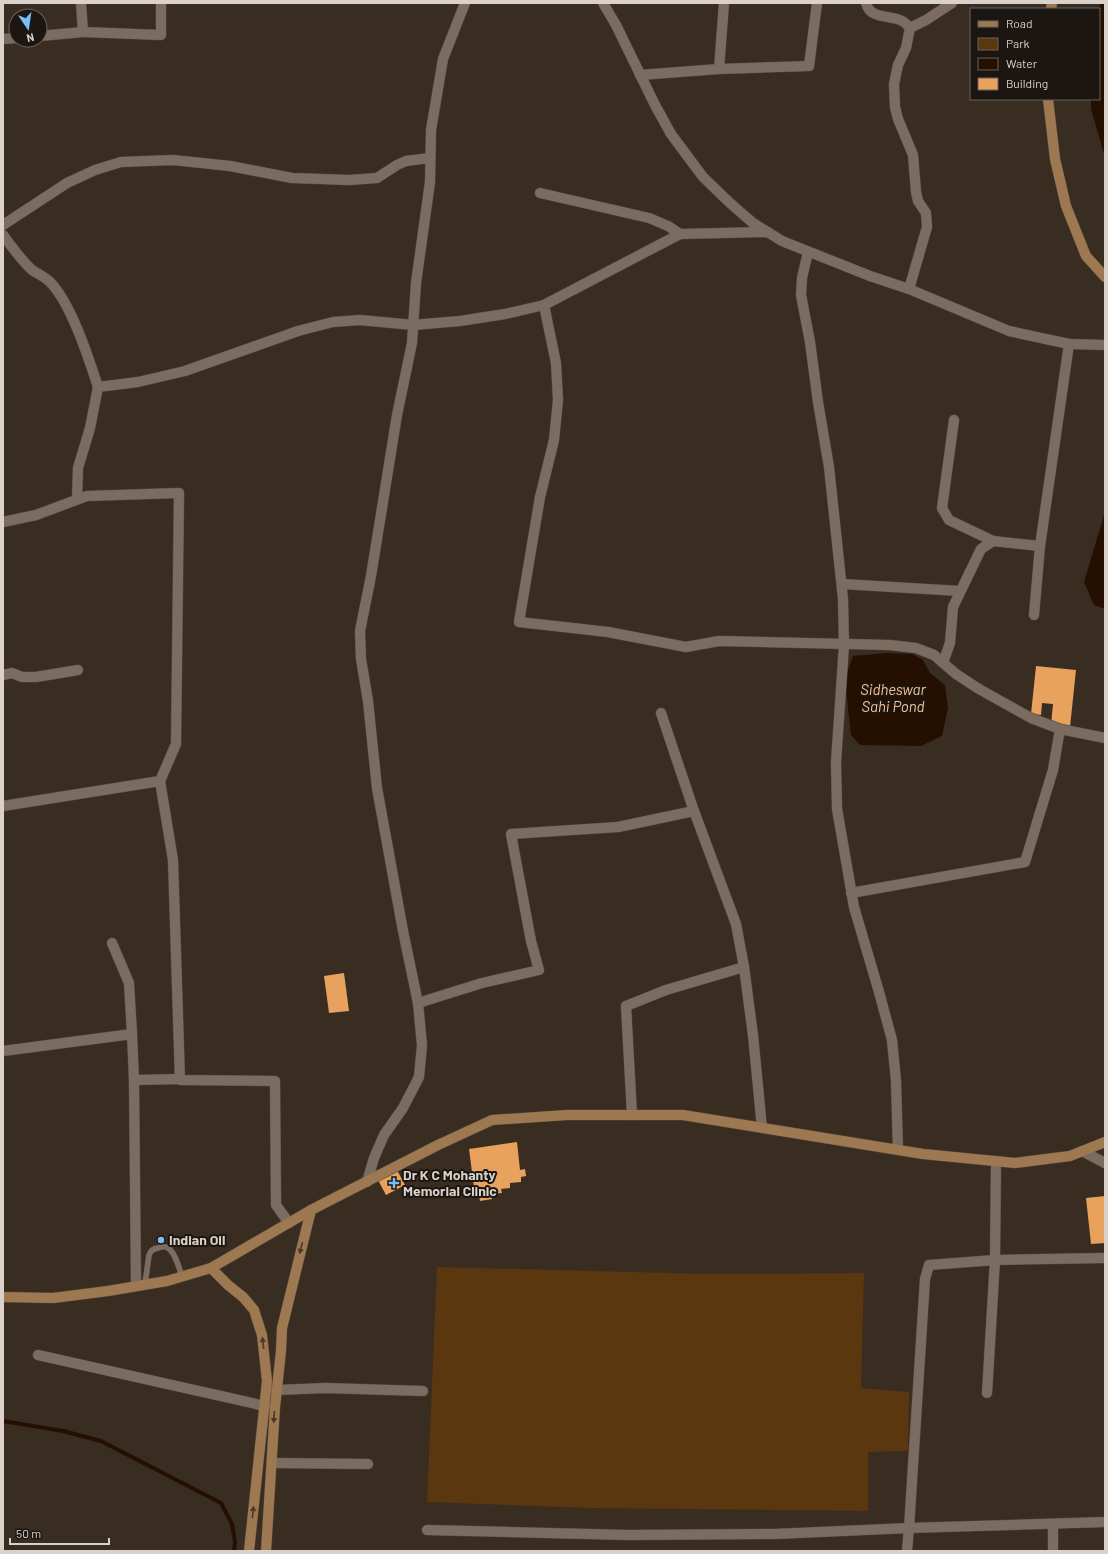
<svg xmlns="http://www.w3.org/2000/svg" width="1108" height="1554" font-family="Barlow,sans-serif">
<rect width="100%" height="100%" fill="#392d22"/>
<path fill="#5b370f" d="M437 1267 708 1274 864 1273 861 1388 909 1392 908 1451 868 1452V1511L591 1508 427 1502Z"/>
<g fill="#240f00">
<path d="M1101 3H1105V157L1091 109V99H1099V9H1098Z"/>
<path d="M1105 512V609L1094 605 1084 582Z"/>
<path d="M886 653 912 654 923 660 930 673 945 685 948 708 942 736 921 746 860 745 851 735 846 689 847 673 853 656Z"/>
</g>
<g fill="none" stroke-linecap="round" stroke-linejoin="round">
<path stroke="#240f00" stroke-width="4" d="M3 1421 63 1431 101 1441 221 1503 232 1524 235 1542 234 1551"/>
</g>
<g fill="#e8a25d">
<path d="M1036 666 1076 670 1070 727 1051 725 1053 704 1042 703 1041 715 1031 714Z"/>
<path d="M344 973 349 1011 329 1013 324 976Z"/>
<path d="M517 1142 520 1170 525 1169 526 1176 521 1177V1182L510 1183V1188L501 1189 502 1193 492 1194V1199L480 1201 479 1195H475L469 1149Z"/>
<path d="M397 1170 405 1185 386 1195 378 1180Z"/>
<path d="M1105 1196V1243L1091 1244 1086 1198Z"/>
</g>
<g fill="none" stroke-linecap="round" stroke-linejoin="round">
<defs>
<path id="lane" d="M145 1284 149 1255C151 1250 153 1249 158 1248 161 1247 165 1246 168 1248 175 1252 179 1268 182 1276"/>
<g id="street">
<path d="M603 3 616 25 655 105 671 134 703 177 730 203 753 223 782 241 870 276 909 289 1009 331 1069 344 1105 345"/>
<path d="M866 3C870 19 888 15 900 20 904 21 907 25 910 28L906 48 898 65 894 84 895 107 898 119 913 155 916 192 918 201 926 213 927 227 909 289"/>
<path d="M910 28 926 20 952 3"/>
<path d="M83 32 161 35V3"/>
<path d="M40 36 83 32 81 3"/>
<path d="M3 39 16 38"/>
<path d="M719 69 809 66 817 3"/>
<path d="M640 75 719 69 724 3"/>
<path d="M540 193 649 218 668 226 680 234"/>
<path d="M3 225 67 183 95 170 121 162 173 160 230 166 292 178 349 180 377 178 397 165 406 161 430 158"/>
<path d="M3 235C12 247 21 260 32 270 38 274 45 277 50 282 71 303 89 359 98 387"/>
<path d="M808 252 802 278 801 295 810 342 818 402 829 467 843 599 844 645 836 762 837 809 854 907 879 992 892 1040 896 1081 898 1150"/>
<path d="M544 305 680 234 768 232"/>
<path d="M954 420 942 508 949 520 993 541"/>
<path d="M77 499 78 468 90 428 98 387 138 382 185 371 298 331 333 322 360 320 413 325 460 321 505 314 544 305 556 363 558 400 554 440 540 497 519 622 608 632 686 647 719 641 890 645 916 648 934 655 956 674 979 689 1031 718 1060 729 1105 738"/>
<path d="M3 522 36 515 87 496 179 493 176 744 160 781"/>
<path d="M842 584 960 591"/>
<path d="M1034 615 1040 546 1069 344"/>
<path d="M943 663 950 643 953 607 981 549 993 541 1040 546"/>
<path d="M3 675 12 673 22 677H36L78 670"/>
<path d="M661 713 694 811 736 924 744 967 753 1035 762 1128"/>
<path d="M3 806 160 781 173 860 180 1080 275 1081 276 1205 289 1223"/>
<path d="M851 893 1025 862 1053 770 1060 729"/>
<path d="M112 943 129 983 132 1034"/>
<path d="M418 1003 482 983 539 970 531 941 511 834 618 827 694 811"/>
<path d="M3 1051 132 1034 134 1080"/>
<path d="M632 1115 626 1006 666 990 744 967"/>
<path d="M1082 1151 1105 1163"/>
<path d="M367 1182 374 1158 384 1135 403 1108 419 1077 422 1045 418 1003 403 931 377 788 368 701 361 659 360 631 371 576 397 415 412 343 416 283 430 182 431 130 443 59 465 3"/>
<path d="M136 1286 134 1080 180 1079"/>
<path d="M38 1355 265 1406"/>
<path d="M276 1390 326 1388 423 1391"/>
<path d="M987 1393 995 1260 996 1161"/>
<path d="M272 1463 368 1464"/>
<path d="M427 1530 627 1535 775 1534 909 1528 1105 1522"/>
<path d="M907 1551 909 1528 925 1279 929 1265 995 1260 1105 1258"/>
<path d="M1053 1551V1524"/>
</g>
<g id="secondary">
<path d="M1051 9 1052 3"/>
<path d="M1048 99 1055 159 1066 206 1086 256 1105 277"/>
<path d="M211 1268 228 1285 243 1297 254 1310 262 1335 267 1381 249 1551"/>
<path d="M3 1297 53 1298 108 1291 167 1281 211 1268 311 1210 438 1145 492 1120 567 1115H683L923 1154 1015 1163 1070 1156 1105 1142"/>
<path d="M266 1551 275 1407 281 1351 282 1328 311 1210"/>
</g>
</defs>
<use href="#lane" stroke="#544a40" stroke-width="6"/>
<use href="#street" stroke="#544a40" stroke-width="11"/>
<use href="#secondary" stroke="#544a40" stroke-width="11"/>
<use href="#lane" stroke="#7a6c60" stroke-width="5.5"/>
<use href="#street" stroke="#7a6c60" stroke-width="10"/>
<use href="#secondary" stroke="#9d7850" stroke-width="10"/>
</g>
<defs><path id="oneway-solid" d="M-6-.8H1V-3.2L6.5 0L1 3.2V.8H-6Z"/></defs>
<g fill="#493828">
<use href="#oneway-solid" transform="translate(301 1248) rotate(104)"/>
<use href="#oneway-solid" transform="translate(263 1343) rotate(-97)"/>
<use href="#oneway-solid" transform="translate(274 1417) rotate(93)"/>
<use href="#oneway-solid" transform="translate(253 1512) rotate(-84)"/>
</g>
<g fill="#78bff7" stroke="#1c1612" stroke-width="1.5">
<path d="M392 1177h4v4h4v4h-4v4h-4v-4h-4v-4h4z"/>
<circle cx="161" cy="1240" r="4"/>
</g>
<g text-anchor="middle" stroke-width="4" stroke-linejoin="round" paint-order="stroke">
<g font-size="14" font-weight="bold" fill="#d9d1ca" stroke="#1c1612" text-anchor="start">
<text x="403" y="1180">Dr K C Mohanty<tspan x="403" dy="16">Memorial Clinic</tspan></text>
<text x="169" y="1245">Indian Oil</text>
</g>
<g font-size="15" font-style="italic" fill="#f9c291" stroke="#1c1612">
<text x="893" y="695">Sidheswar<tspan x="893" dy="17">Sahi Pond</tspan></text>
</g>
</g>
<rect width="1108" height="1554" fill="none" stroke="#d9d1ca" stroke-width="8"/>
<rect x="970" y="8" width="130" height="92" fill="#1c1612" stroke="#68615c"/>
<rect x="978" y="21" width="20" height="6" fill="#9d7850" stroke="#68615c"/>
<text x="1006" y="28" font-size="12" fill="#d9d1ca">Road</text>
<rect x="978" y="38" width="20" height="12" fill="#5b370f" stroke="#68615c"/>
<text x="1006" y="48" font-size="12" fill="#d9d1ca">Park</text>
<rect x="978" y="58" width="20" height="12" fill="#240f00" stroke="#68615c"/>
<text x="1006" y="68" font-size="12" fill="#d9d1ca">Water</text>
<rect x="978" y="78" width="20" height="12" fill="#e8a25d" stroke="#68615c"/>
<text x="1006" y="88" font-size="12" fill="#d9d1ca">Building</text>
<g transform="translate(28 28) rotate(167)"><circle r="19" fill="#1c1612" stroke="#68615c"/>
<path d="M0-3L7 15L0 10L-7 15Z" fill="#78bff7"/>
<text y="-6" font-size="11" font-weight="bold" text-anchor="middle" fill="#d9d1ca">N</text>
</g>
<path d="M10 1538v6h99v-6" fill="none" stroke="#d9d1ca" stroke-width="2"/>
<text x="16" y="1538" font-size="12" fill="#d9d1ca" stroke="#1c1612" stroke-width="3" paint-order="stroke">50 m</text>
</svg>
